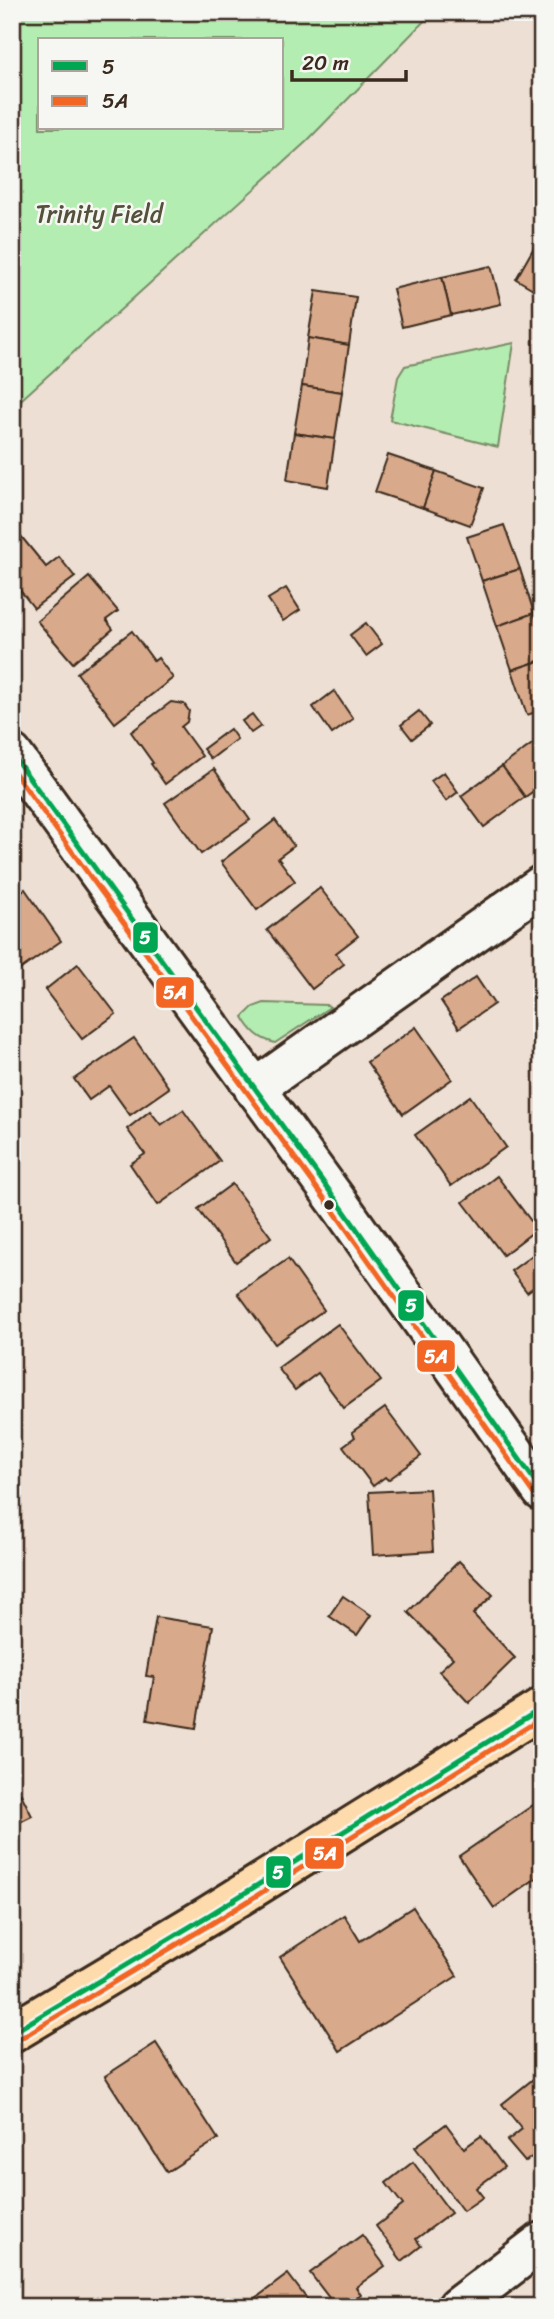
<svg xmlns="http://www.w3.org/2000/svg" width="554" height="2319" font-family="Sriracha,sans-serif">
<rect width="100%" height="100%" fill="#eddfd3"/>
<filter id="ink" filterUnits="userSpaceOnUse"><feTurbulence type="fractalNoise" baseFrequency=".0143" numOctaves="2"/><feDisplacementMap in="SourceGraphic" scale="14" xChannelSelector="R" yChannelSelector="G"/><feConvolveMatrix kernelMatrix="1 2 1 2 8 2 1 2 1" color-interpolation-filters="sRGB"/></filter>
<g filter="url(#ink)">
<g fill="#b4edb1" stroke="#788c68" stroke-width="2" fill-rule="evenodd">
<path d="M12 12H433L306 142 12 408ZM40 40H282V128H40Z"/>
<path d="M514 343 498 447 390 420 398 377 405 366Z"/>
<path d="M264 1003 327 1005 330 1007 275 1043C259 1039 251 1031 243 1017L253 1007Z"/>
</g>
<g fill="#d8a98a" stroke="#3b2a1e" stroke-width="2">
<path d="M541 235H542V294L516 279Z"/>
<path d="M491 266 501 304 451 315 442 277Z"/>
<path d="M442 277 451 315 402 327 393 289Z"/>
<path d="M316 291 356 297 349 345 308 338Z"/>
<path d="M308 338 349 345 342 392 302 386Z"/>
<path d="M302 386 342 392 335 439 294 433Z"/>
<path d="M294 433 335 439 328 487 287 480Z"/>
<path d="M388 455 436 471 423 508 375 492Z"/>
<path d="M436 471 484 488 470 525 423 508Z"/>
<path d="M504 525 520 569 482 581 467 537Z"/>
<path d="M20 535 46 567 59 557 75 577 34 608 12 580V541Z"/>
<path d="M520 569 534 613 497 626 482 581Z"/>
<path d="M89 577 118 611 106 620 113 629 73 663 37 621Z"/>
<path d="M286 588 300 610 283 621 268 599Z"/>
<path d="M534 613 542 636V660L512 670 497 626Z"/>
<path d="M366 623 382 644 366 656 350 635Z"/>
<path d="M132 631 154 661 158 658 173 678 115 723 77 673Z"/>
<path d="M542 660V710L527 715 512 670Z"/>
<path d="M334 691 353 719 332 734 313 707Z"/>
<path d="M171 702 184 704 189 711 187 722 181 727 202 756 165 784 151 764 153 763 131 732Z"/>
<path d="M419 711 430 725 412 739 401 725Z"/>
<path d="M252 714 261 726 251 733 242 721Z"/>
<path d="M230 729 237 739 211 759 203 749Z"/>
<path d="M542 737V785L525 797 502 766Z"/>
<path d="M502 766 525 797 484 827 461 796Z"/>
<path d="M214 769 250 820 201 854 165 803Z"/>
<path d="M444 772 458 792 446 801 431 781Z"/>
<path d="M275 820 294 846 278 858 295 881 257 910 221 862Z"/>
<path d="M320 888 358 936 336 953 344 964 312 989 267 930Z"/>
<path d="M25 889 61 941 12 975V898Z"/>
<path d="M78 964 116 1014 82 1039 45 990Z"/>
<path d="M476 977 494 1004 459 1028 441 1001Z"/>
<path d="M416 1027 452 1079 403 1114 367 1062Z"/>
<path d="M134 1038 169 1088 130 1115 109 1086 89 1100 74 1079Z"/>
<path d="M470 1096 506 1147 451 1186 415 1135Z"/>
<path d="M183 1110 220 1161 158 1205 130 1164 145 1154 127 1129 150 1111 161 1125Z"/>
<path d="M497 1176 537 1229 503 1255 463 1202Z"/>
<path d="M232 1184 271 1237 236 1262 198 1209Z"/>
<path d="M542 1248V1281L527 1292 511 1271Z"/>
<path d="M288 1259 324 1310 275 1344 238 1293Z"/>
<path d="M338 1324 381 1381 344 1408 318 1373 295 1390 278 1368Z"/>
<path d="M385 1408 421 1456 388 1480 385 1477 373 1486 343 1446 355 1437 352 1432Z"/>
<path d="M429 1489 433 1551 373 1555 369 1492Z"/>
<path d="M459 1561 493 1595 473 1614 515 1658 469 1703 439 1671 453 1658 408 1612Z"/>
<path d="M343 1596 371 1615 357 1635 329 1616Z"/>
<path d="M156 1617 213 1626 196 1728 147 1720 154 1677 146 1676Z"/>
<path d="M21 1794 32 1816 12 1826V1799Z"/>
<path d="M542 1799V1874L494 1908 459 1856Z"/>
<path d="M413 1907 457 1976 340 2051 280 1957 344 1915 360 1941Z"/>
<path d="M156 2043 218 2139 167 2172 105 2076Z"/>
<path d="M537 2076 542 2082V2149L525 2162 507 2141 522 2129 502 2104Z"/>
<path d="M446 2124 464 2148 481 2136 504 2167 476 2188 483 2197 463 2211 415 2147Z"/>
<path d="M413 2162 451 2213 416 2239 421 2246 402 2261 376 2226 403 2205 386 2183Z"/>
<path d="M362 2235 385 2266 356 2287 361 2295 345 2307H336L310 2273Z"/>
<path d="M288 2274 313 2307H263L256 2298Z"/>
</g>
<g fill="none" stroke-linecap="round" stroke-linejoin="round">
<defs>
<g id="minor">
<path d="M12 754 342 1208 542 1491"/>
<path d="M254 1089 542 885"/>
<path d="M457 2307 542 2242"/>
</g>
<path id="major" d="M12 2033 211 1914 542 1708"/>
</defs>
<use href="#minor" stroke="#3b2a1e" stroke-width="44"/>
<use href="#major" stroke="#3b2a1e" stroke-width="44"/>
<use href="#minor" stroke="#f6f6f2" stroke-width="38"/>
<use href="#major" stroke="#fedbac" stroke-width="38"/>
<defs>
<g id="bus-1">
<path d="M12 754 342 1208 542 1491"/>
<path d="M12 2033 211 1914 542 1708"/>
</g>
<g id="bus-2">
<path d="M12 769 335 1213 535 1496"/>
<path d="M16 2041 216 1921 542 1718"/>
</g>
</defs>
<use href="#bus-1" stroke="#f6f6f2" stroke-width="10"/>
<use href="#bus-2" stroke="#f6f6f2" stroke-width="10"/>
<use href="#bus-1" stroke="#00a651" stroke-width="5"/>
<use href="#bus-2" stroke="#f26522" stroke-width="5"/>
</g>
</g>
<circle fill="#3b2a1e" stroke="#f6f6f2" stroke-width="2.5" cx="329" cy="1205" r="6"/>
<g text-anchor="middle" stroke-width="5" stroke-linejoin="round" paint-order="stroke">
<g font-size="24" fill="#53513b" stroke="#f6f6f2">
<text x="99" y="222">Trinity Field</text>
</g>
</g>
<g stroke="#f6f6f2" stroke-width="2.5">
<rect x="132" y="921" width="27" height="33" rx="7" fill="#00a651"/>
<rect x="155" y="976" width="40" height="33" rx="7" fill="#f26522"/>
<rect x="397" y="1289" width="28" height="33" rx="7" fill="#00a651"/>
<rect x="416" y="1339" width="40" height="34" rx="7" fill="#f26522"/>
<rect x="304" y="1837" width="41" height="33" rx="7" fill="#f26522"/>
<rect x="265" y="1855" width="27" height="34" rx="7" fill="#00a651"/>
</g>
<g font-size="19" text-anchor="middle" font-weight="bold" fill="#fff">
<text x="145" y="944">5</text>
<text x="175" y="999">5A</text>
<text x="411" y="1312">5</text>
<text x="436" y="1363">5A</text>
<text x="325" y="1860">5A</text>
<text x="278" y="1879">5</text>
</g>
<rect width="554" height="2319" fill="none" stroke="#f6f6f2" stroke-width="42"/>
<rect x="21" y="21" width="512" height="2277" fill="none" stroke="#3b2a1e" stroke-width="2.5" filter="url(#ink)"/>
<rect x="38" y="38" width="245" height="91" fill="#f6f6f2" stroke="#aba49d" stroke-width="2"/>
<rect x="52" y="61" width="35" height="10" fill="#00a651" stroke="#aba49d" stroke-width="2"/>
<text x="102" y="74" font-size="21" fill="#3b2a1e">5</text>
<rect x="52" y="96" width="35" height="10" fill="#f26522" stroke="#aba49d" stroke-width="2"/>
<text x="102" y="108" font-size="21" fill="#3b2a1e">5A</text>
<path d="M292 70v10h114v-10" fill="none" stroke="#3b2a1e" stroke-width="3.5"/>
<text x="302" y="70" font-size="21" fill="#3b2a1e" stroke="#f6f6f2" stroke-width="5" paint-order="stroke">20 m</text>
</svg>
